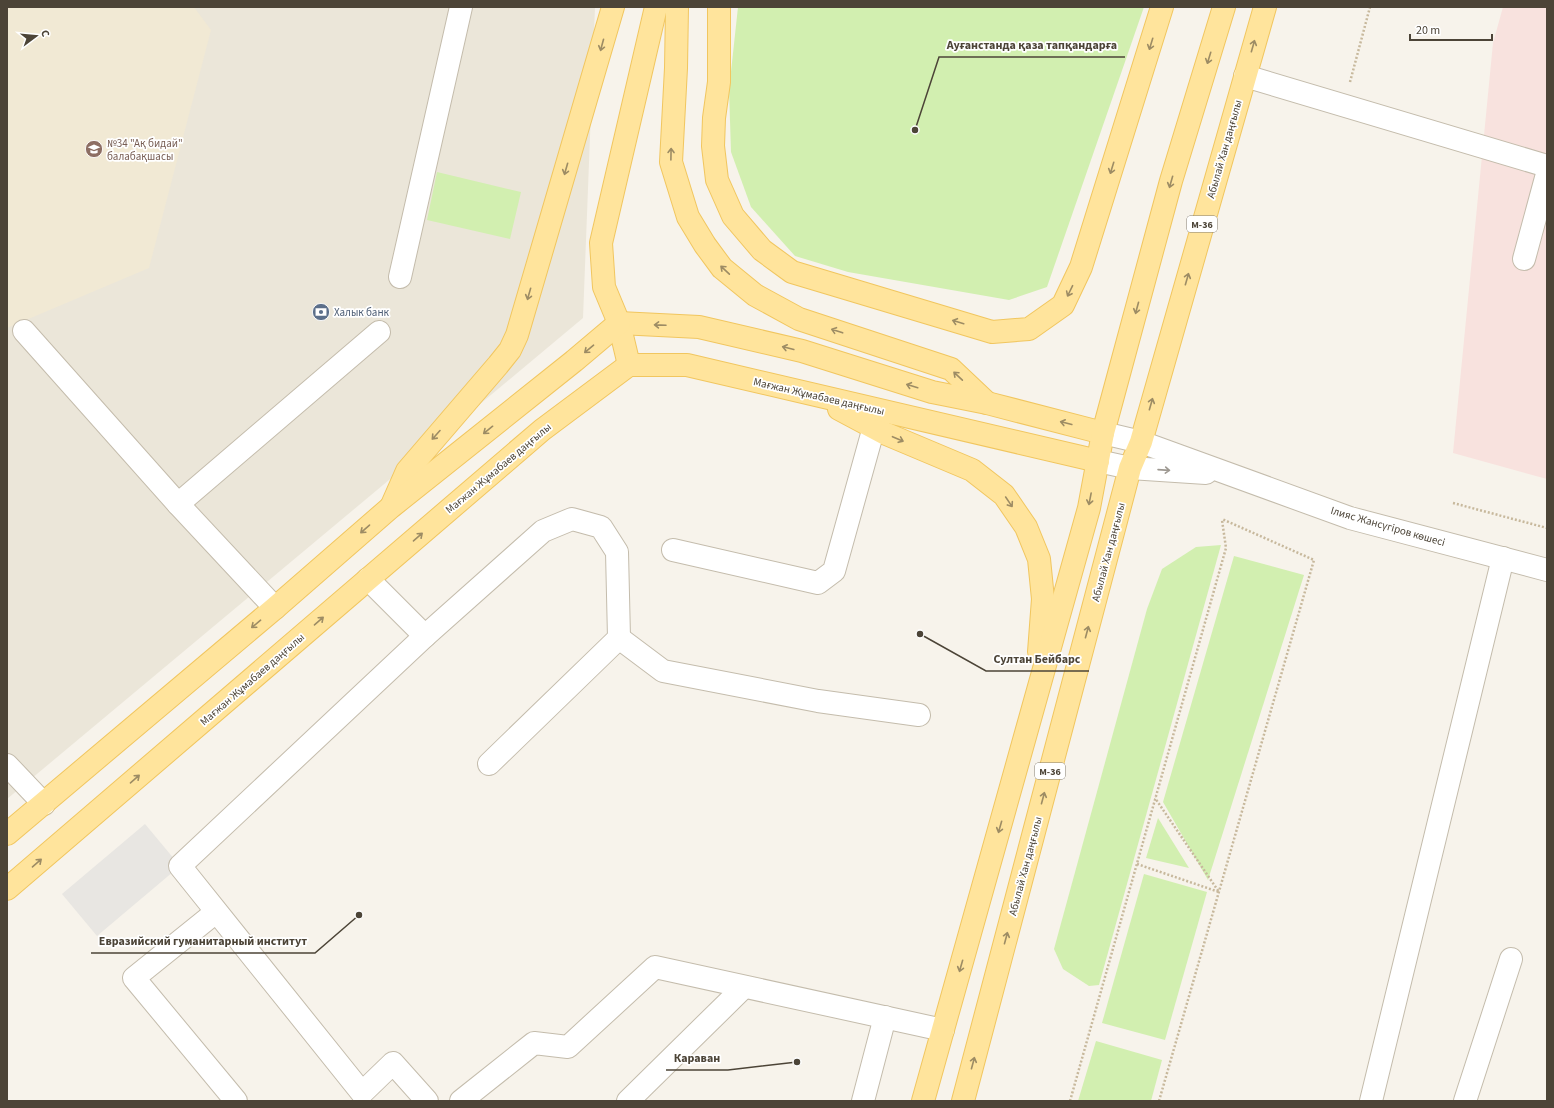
<svg xmlns="http://www.w3.org/2000/svg" width="1554" height="1108" font-family="'Source Sans 3',sans-serif">
<rect width="100%" height="100%" fill="#f7f3eb"/>
<path fill="#ebe6d9" d="M7 7H595L583 318 7 799Z"/>
<path fill="#f1e9d4" d="M7 7H194L211 30 149 268 7 328Z"/>
<path fill="#f8e2de" d="M1503 7H1547V479L1453 453 1493 43Z"/>
<g fill="#d2efb0">
<path d="M738 7H1144L1047 287 1009 300 848 272 795 256 751 207 731 152 729 90Z"/>
<path d="M437 172 521 192 510 239 427 220Z"/>
<path d="M1221 545 1099 985 1089 986 1063 969 1054 949 1147 609 1162 569 1196 547Z"/>
<path d="M1234 556 1304 575 1208 880 1163 802Z"/>
<path d="M1158 818 1189 868 1146 858Z"/>
<path d="M1144 874 1207 892 1165 1040 1102 1023Z"/>
<path d="M1096 1041 1162 1060 1151 1101H1078Z"/>
</g>
<path fill="#e8e6e2" d="M145 824 180 866 97 936 62 894Z"/>
<g fill="none" stroke-linecap="round" stroke-linejoin="round">
<defs>
<g id="minor">
<path d="M1245 76 1547 166"/>
<path d="M1524 259 1547 174"/>
<path d="M400 277 461 7"/>
<path d="M24 331 178 504 275 608"/>
<path d="M1103 433 1141 442 1350 518 1547 570"/>
<path d="M1098 461 1130 468 1206 473"/>
<path d="M178 504 379 332"/>
<path d="M673 550 818 583 834 571 874 427"/>
<path d="M368 579 425 636"/>
<path d="M619 638 663 671 818 701 919 715"/>
<path d="M7 765 44 804"/>
<path d="M216 912 134 978 236 1101"/>
<path d="M427 1101 393 1063 362 1093 180 866 425 636 543 531 572 519 601 527 617 552 619 638 489 764"/>
<path d="M461 1101 534 1043 568 1047 655 967 943 1030"/>
<path d="M628 1101 744 987"/>
<path d="M863 1101 885 1017"/>
<path d="M1371 1101 1503 558"/>
<path d="M1465 1101 1511 959"/>
</g>
<g id="major">
<path d="M677 7 676 68 671 162 688 217 705 245 722 268 755 295 799 319 951 369 987 403"/>
<path d="M719 7V82L714 118 713 146 717 180 733 216 762 250 792 272 992 332 1029 329 1063 305 1081 267 1162 7"/>
<path d="M619 323 699 327 802 351 932 392 987 403 1103 433"/>
<path d="M629 365 619 323 604 287 601 243 656 7"/>
<path d="M839 409 884 433 972 470 1004 495 1026 527 1039 559 1043 599 1039 652"/>
<path d="M392 505 407 471 498 365 510 350 517 335 613 7"/>
<path d="M7 834 275 608 391 507 574 361 619 323"/>
<path d="M7 889 542 430 629 365H687L1098 461"/>
<path d="M923 1101 1089 508 1103 433 1171 181 1224 7"/>
<path d="M963 1101 1130 468 1141 442 1265 7"/>
</g>
</defs>
<use href="#minor" stroke="#c4bcac" stroke-width="24"/>
<use href="#major" stroke="#f1c65f" stroke-width="24"/>
<g stroke="#c7b89c" stroke-width="2.5" stroke-dasharray="2 2" stroke-linecap="butt">
<path d="M1350 82 1370 7"/>
<path d="M1453 503 1547 528"/>
<path d="M1137 864 1219 892 1155 798"/>
<path d="M1070 1101 1226 548 1222 520"/>
<path d="M1159 1101 1314 560 1222 519"/>
</g>
<use href="#minor" stroke="#fff" stroke-width="22"/>
<use href="#major" stroke="#ffe49c" stroke-width="22"/>
</g>
<defs><path id="oneway-shaft" d="M-6 0H5M1.5-3L5.5 0L1.5 3" fill="none" stroke-width="1.6" stroke-linecap="round" stroke-linejoin="round"/></defs>
<g stroke="#9d8c64">
<use href="#oneway-shaft" transform="translate(1151 44) rotate(107)"/>
<use href="#oneway-shaft" transform="translate(602 45) rotate(105)"/>
<use href="#oneway-shaft" transform="translate(1253 46) rotate(-74)"/>
<use href="#oneway-shaft" transform="translate(1209 58) rotate(107)"/>
<use href="#oneway-shaft" transform="translate(671 154) rotate(-89)"/>
<use href="#oneway-shaft" transform="translate(1112 168) rotate(107)"/>
<use href="#oneway-shaft" transform="translate(566 169) rotate(106)"/>
<use href="#oneway-shaft" transform="translate(1171 182) rotate(106)"/>
<use href="#oneway-shaft" transform="translate(725 270) rotate(-137)"/>
<use href="#oneway-shaft" transform="translate(1187 279) rotate(-74)"/>
<use href="#oneway-shaft" transform="translate(1070 291) rotate(116)"/>
<use href="#oneway-shaft" transform="translate(529 294) rotate(106)"/>
<use href="#oneway-shaft" transform="translate(1137 308) rotate(105)"/>
<use href="#oneway-shaft" transform="translate(958 322) rotate(-163)"/>
<use href="#oneway-shaft" transform="translate(660 325) rotate(-178)"/>
<use href="#oneway-shaft" transform="translate(837 331) rotate(-162)"/>
<use href="#oneway-shaft" transform="translate(788 348) rotate(-166)"/>
<use href="#oneway-shaft" transform="translate(589 349) rotate(140)"/>
<use href="#oneway-shaft" transform="translate(958 376) rotate(-137)"/>
<use href="#oneway-shaft" transform="translate(912 386) rotate(-163)"/>
<use href="#oneway-shaft" transform="translate(1151 404) rotate(-74)"/>
<use href="#oneway-shaft" transform="translate(1066 423) rotate(-166)"/>
<use href="#oneway-shaft" transform="translate(488 430) rotate(141)"/>
<use href="#oneway-shaft" transform="translate(436 435) rotate(132)"/>
<use href="#oneway-shaft" transform="translate(898 439) rotate(23)"/>
<use href="#oneway-shaft" transform="translate(1090 499) rotate(101)"/>
<use href="#oneway-shaft" transform="translate(1009 502) rotate(56)"/>
<use href="#oneway-shaft" transform="translate(365 529) rotate(139)"/>
<use href="#oneway-shaft" transform="translate(418 537) rotate(-41)"/>
<use href="#oneway-shaft" transform="translate(319 621) rotate(-41)"/>
<use href="#oneway-shaft" transform="translate(256 624) rotate(140)"/>
<use href="#oneway-shaft" transform="translate(1087 632) rotate(-75)"/>
<use href="#oneway-shaft" transform="translate(135 779) rotate(-41)"/>
<use href="#oneway-shaft" transform="translate(1043 798) rotate(-75)"/>
<use href="#oneway-shaft" transform="translate(1000 827) rotate(106)"/>
<use href="#oneway-shaft" transform="translate(37 863) rotate(-41)"/>
<use href="#oneway-shaft" transform="translate(1006 938) rotate(-75)"/>
<use href="#oneway-shaft" transform="translate(961 966) rotate(106)"/>
<use href="#oneway-shaft" transform="translate(973 1063) rotate(-75)"/>
</g>
<use stroke="#9d9891" href="#oneway-shaft" transform="translate(1164 470) rotate(4)"/>
<defs>
<symbol id="school-disc" viewBox="-11 -11 22 22"><circle r="9.5" fill="#8d6e63" stroke="#fff"/><path d="M0-5L7-2L0 1L-7-2ZM-4 1L0 2.5L4 1V4Q0 6-4 4Z" fill="#fff"/></symbol>
<symbol id="bank-disc" viewBox="-11 -11 22 22"><circle r="9.5" fill="#5c6f8a" stroke="#fff"/><path d="M-6-4H6V4H-6ZM0-2.3a2.3 2.3 0 1 0 0 4.6a2.3 2.3 0 1 0 0-4.6Z" fill="#fff"/></symbol>
</defs>
<g fill-rule="evenodd">
<use href="#school-disc" x="84" y="139" width="20" height="20"/>
<use href="#bank-disc" x="311" y="302" width="20" height="20"/>
</g>
<g text-anchor="middle" stroke-width="3.5" stroke-linejoin="round" paint-order="stroke">
<g fill="#fff" stroke="#827c73" stroke-width="1">
<rect x="1187" y="216" width="30" height="16" rx="3"/>
<rect x="1035" y="763" width="30" height="16" rx="3"/>
</g>
<g font-size="10" font-weight="bold" fill="#4c4437">
<text x="1202" y="228">M-36</text>
<text x="1050" y="775">M-36</text>
</g>
<g font-size="11" fill="#785e54" stroke="#fff" text-anchor="start">
<text x="107" y="147">№34 "Ақ бидай"<tspan x="107" dy="13">балабақшасы</tspan></text>
</g>
<g font-size="11" fill="#4c4437" stroke="#fff">
<text transform="translate(1224 149) rotate(-74)" y="4">Абылай Хан даңғылы</text>
<text transform="translate(819 396) rotate(13)" y="4">Мағжан Жұмабаев даңғылы</text>
<text transform="translate(498 468) rotate(-40)" y="4">Мағжан Жұмабаев даңғылы</text>
<text transform="translate(1388 526) rotate(16)" y="4">Ілияс Жансүгіров көшесі</text>
<text transform="translate(1108 552) rotate(-75)" y="4">Абылай Хан даңғылы</text>
<text transform="translate(252 679) rotate(-41)" y="4">Мағжан Жұмабаев даңғылы</text>
<text transform="translate(1025 866) rotate(-75)" y="4">Абылай Хан даңғылы</text>
</g>
<g font-size="11" fill="#4e5e75" stroke="#fff" text-anchor="start">
<text x="334" y="316">Халык банк</text>
</g>
</g>
<path fill="none" stroke="#4c4437" stroke-width="1.5" d="M915 130L939 57H1125M920 634L986 671H1089M359 915L315 953H91M797 1062L728 1070H666"/>
<g fill="#4c4437" stroke="#fff" stroke-width="1.5">
<circle cx="915" cy="130" r="4"/>
<circle cx="920" cy="634" r="4"/>
<circle cx="359" cy="915" r="4"/>
<circle cx="797" cy="1062" r="4"/>
</g>
<g font-size="12" text-anchor="middle" font-weight="bold" fill="#4c4437" stroke="#fff" stroke-width="3.5" stroke-linejoin="round" paint-order="stroke">
<text x="1032" y="49">Ауғанстанда қаза тапқандарға</text>
<text x="1037" y="663">Султан Бейбарс</text>
<text x="203" y="945">Евразийский гуманитарный институт</text>
<text x="697" y="1062">Караван</text>
</g>
<rect width="1554" height="1108" fill="none" stroke="#4c4437" stroke-width="16"/>
<g transform="translate(36 36) rotate(74)" stroke="#ffffff" stroke-width="3" paint-order="stroke">
<path d="M0-3L7 15L0 10L-7 15Z" fill="#4c4437"/>
<text y="-6" font-size="11" font-weight="bold" text-anchor="middle" fill="#4c4437">С</text>
</g>
<path d="M1410 34v6h82v-6" fill="none" stroke="#4c4437" stroke-width="2"/>
<text x="1416" y="34" font-size="12" fill="#4c4437" stroke="#ffffff" stroke-width="3" paint-order="stroke">20 m</text>
</svg>
